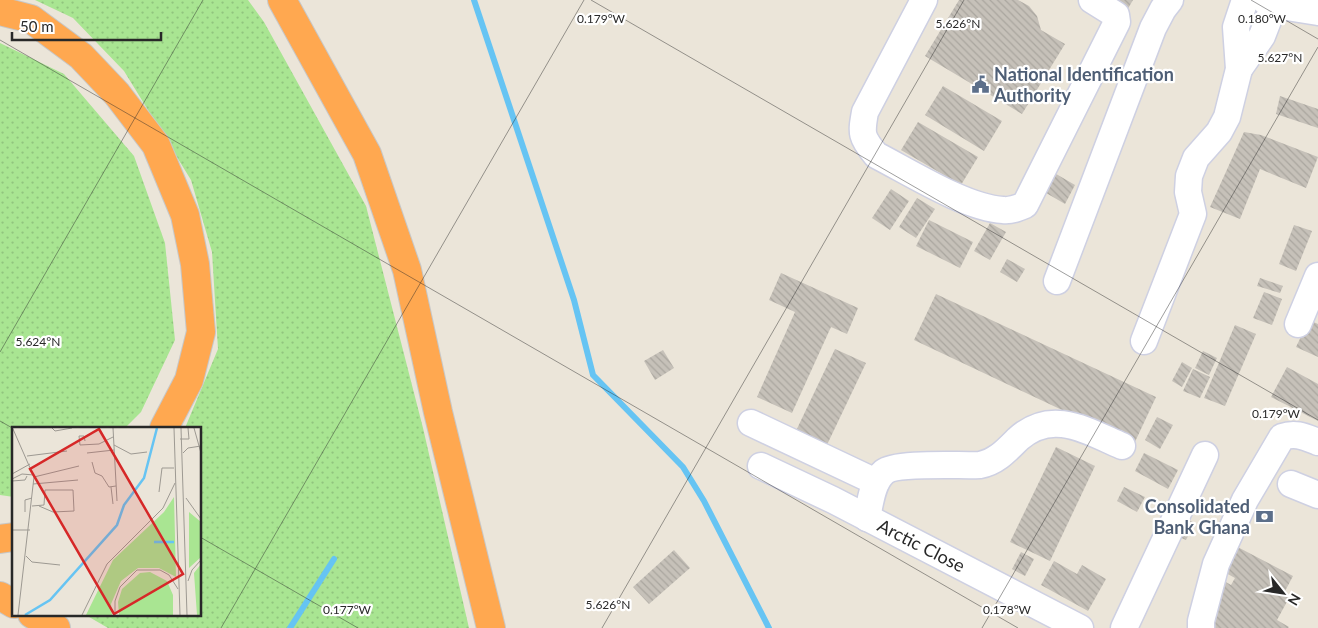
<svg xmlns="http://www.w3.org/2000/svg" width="1318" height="628" font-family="Lato,sans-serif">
<defs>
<pattern id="grass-dots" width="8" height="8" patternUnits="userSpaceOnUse" patternTransform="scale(1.25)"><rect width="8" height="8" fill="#a9e592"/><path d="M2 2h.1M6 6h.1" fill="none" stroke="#91c47e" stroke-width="1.8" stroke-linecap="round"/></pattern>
<pattern id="building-back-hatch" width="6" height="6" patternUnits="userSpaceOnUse" patternTransform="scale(1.25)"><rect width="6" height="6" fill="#c6c1b9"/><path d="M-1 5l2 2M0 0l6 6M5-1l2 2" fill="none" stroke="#aaa69f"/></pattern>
</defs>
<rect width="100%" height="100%" fill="#ebe5d9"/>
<g fill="url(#grass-dots)">
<path d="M35 0H248L264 22 366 206 423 428 469 628H108L84 614H200V428H185L218 349 212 252 191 180 124 71 73 18Z"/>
<path d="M0 43 64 74 134 156 165 243 175 340 141 412 125 428H14V497L0 495Z"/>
</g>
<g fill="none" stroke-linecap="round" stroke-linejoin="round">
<g stroke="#66c4f3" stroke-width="6">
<path d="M474 0 574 300 593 375 683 467 704 501 769 628"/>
<path d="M290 628 334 559"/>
</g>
</g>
<g fill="url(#building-back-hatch)">
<path d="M959 0H1018L1029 6 1037 16 1041 30 1065 44 1022 114 925 56Z"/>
<path d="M1104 0H1133L1126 12Z"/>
<path d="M943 86 1002 121 984 151 925 115Z"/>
<path d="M1280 96 1318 109V128L1276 114Z"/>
<path d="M918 122 978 157 961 185 901 150Z"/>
<path d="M1244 132 1261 135 1318 157 1306 188 1260 169 1240 219 1210 207Z"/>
<path d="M1051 171 1075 185 1065 204 1041 190Z"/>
<path d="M891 189 909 201 890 230 872 218Z"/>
<path d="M917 198 935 209 916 238 899 227Z"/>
<path d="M929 220 973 242 960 268 916 246Z"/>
<path d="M990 223 1006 232 990 260 974 251Z"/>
<path d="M1294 225 1312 231 1296 271 1279 264Z"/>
<path d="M1007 259 1025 269 1017 282 1000 272Z"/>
<path d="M781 273 858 308 847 334 831 327 792 413 757 397 795 312 769 300Z"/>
<path d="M1260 278 1283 286 1280 293 1257 286Z"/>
<path d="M1264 292 1282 299 1272 325 1253 318Z"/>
<path d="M936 294 1156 397 1134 444 914 340Z"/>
<path d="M1309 320 1318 324V357L1296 347Z"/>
<path d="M1235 325 1256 334 1225 406 1204 398Z"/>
<path d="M835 349 866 363 825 449 794 435Z"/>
<path d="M663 350 674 368 655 380 644 361Z"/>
<path d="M1203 351 1217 358 1209 375 1195 368Z"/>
<path d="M1182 362 1192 368 1182 387 1172 381Z"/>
<path d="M1287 367 1318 384V421L1271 397Z"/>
<path d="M1193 369 1210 377 1200 398 1183 391Z"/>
<path d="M1157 417 1173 425 1160 449 1145 440Z"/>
<path d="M1056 447 1095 466 1050 561 1010 542Z"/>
<path d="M1144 453 1178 470 1168 489 1135 471Z"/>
<path d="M1124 487 1145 497 1137 512 1117 501Z"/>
<path d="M1177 514 1195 523 1186 540 1168 532Z"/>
<path d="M1228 542 1293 576 1283 595 1289 598 1277 620 1289 627 1288 628H1205L1224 581 1231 585 1235 578 1215 567Z"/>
<path d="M674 550 690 568 649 604 633 587Z"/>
<path d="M1021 552 1034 559 1025 576 1012 569Z"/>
<path d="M1054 561 1077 574 1082 565 1106 579 1088 611 1041 585Z"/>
</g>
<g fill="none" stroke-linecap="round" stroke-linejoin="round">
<defs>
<g id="minor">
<path d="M924 0 865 112C861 134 861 137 876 155 911 173 966 208 1003 210 1011 211 1018 208 1025 205L1117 22 1116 15 1092 0"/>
<path d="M1264 0 1274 5 1318 12"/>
<path d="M1239 69 1262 36 1274 5"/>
<path d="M1057 281 1153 28 1163 9 1170 0"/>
<path d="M1298 324 1318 276"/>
<path d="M1144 341 1193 214 1188 192 1189 176 1196 158 1219 132 1227 117 1239 69 1236 27 1245 0"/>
<path d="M751 423 876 482"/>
<path d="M761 466 833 500 1080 628"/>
<path d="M1291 484 1318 495"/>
<path d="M867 518C870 504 872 482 884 472 896 462 961 466 980 465 996 462 1006 451 1018 439 1052 408 1087 431 1122 446"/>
<path d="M1124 628 1205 455"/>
<path d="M1201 628V621L1216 564 1245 500 1282 437C1296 432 1305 437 1318 442"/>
</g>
<g id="highway">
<path d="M282 0 367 154 407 270 438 412 491 628"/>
<path d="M0 11 31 19 81 56 117 94 156 145 185 215 195 264 201 332 189 380 164 428"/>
<path d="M0 539 14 537"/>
<path d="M0 596 14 604"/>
<path d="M32 614 56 628"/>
</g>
</defs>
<use href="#minor" stroke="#ced0e2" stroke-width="29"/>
<use href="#highway" stroke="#c7c7c7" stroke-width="30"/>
<use href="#minor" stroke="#fff" stroke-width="26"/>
<use href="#highway" stroke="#ffa850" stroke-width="28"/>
</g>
<path fill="none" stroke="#282828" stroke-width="1" stroke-opacity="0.45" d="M591 0 1318 420M1251 0 1318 39M0 40 1018 628M0 352 203 0M0 421 14 429M200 537 358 628M221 628 584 0M602 628 964 0M982 628 1318 47"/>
<defs>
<symbol id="civic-bare" viewBox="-9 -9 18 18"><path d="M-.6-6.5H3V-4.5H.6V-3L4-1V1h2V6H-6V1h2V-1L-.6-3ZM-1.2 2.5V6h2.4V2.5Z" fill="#5c6f8a" stroke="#fff" stroke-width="2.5" paint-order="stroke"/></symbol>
<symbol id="bank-bare" viewBox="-9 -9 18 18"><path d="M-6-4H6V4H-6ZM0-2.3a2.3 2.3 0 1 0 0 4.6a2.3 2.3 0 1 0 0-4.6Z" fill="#5c6f8a" stroke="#fff" stroke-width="2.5" paint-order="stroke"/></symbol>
</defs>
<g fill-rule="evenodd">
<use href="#civic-bare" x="968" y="72" width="25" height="25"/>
<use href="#bank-bare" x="1252" y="504" width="25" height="25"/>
</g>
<g text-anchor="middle" stroke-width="4.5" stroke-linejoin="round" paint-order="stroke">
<g font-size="18" font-weight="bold" fill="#4e5e75" stroke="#fff" text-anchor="start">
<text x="994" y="81">National Identification<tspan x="994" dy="21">Authority</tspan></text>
<text x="1250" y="513" text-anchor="end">Consolidated<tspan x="1250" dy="21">Bank Ghana</tspan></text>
</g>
<g font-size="18" fill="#282828" stroke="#fff">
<text transform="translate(921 546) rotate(27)" y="6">Arctic Close</text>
</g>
</g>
<g transform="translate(12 427)">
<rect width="189" height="189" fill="#ebe5d9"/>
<path d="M162 70 164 150 147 141H126L109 154 99 177 100 188H74L101 133 152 85ZM177 85 189 95V130L177 141ZM189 137V188H185L182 146ZM138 145 155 154 161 168V188H107L106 175 110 162 128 146Z" fill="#a9e592"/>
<path fill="none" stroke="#66c4f3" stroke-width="2.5" d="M142 115H162M13 188 38 173 105 98 112 78 132 51 145 1"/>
<path fill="none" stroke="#9d9992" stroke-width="1" d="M40 1 43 4 60 1M101 1 105 74M162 1 168 188M169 1 175 188M182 1 189 26M1 2 22 50 6 188M168 12H177L176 1M73 14 72 9H67L68 18 87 17 101 10M102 18 119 27 135 25M75 26 102 23M171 26 176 21 189 19M15 29 55 24M80 35 83 46 90 49 97 60 104 59M0 47 18 37M22 50 67 39M0 52 10 47 22 48M0 54 13 53 15 49M21 57 66 53M99 60 101 77M147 65 150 41H162M174 71 189 92M20 79 32 78 33 63H61L62 84 41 85 27 79M13 85V73L20 71M0 103H18M14 129 20 135 48 138M176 154 180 143 189 133M70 188 95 137 151 81 163 56M103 188V174L108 160 125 143H148L157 148 166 162"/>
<path fill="#d62828" fill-opacity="0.15" stroke="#d62828" stroke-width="2.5" d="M87 2 171 147 102 187 18 42Z"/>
<rect width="189" height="189" fill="none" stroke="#282828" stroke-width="2.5"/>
</g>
<g font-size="12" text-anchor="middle" fill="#282828" stroke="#fff" stroke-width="4.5" stroke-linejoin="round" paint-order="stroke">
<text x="1262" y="23">0.180°W</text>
<text x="601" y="23">0.179°W</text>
<text x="958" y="28">5.626°N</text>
<text x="1280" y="62">5.627°N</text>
<text x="38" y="346">5.624°N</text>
<text x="1276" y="418">0.179°W</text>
<text x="608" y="609">5.626°N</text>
<text x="347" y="614">0.177°W</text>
<text x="1007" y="614">0.178°W</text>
</g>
<g transform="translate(1283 593) rotate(120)" stroke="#ffffff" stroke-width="4" paint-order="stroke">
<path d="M0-4L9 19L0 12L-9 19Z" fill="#282828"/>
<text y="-8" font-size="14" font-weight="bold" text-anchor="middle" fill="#282828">N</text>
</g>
<path d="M12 32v8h149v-8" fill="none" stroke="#282828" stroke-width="2.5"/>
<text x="20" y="32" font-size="15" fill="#282828" stroke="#ffffff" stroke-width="4" paint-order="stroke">50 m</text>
</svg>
